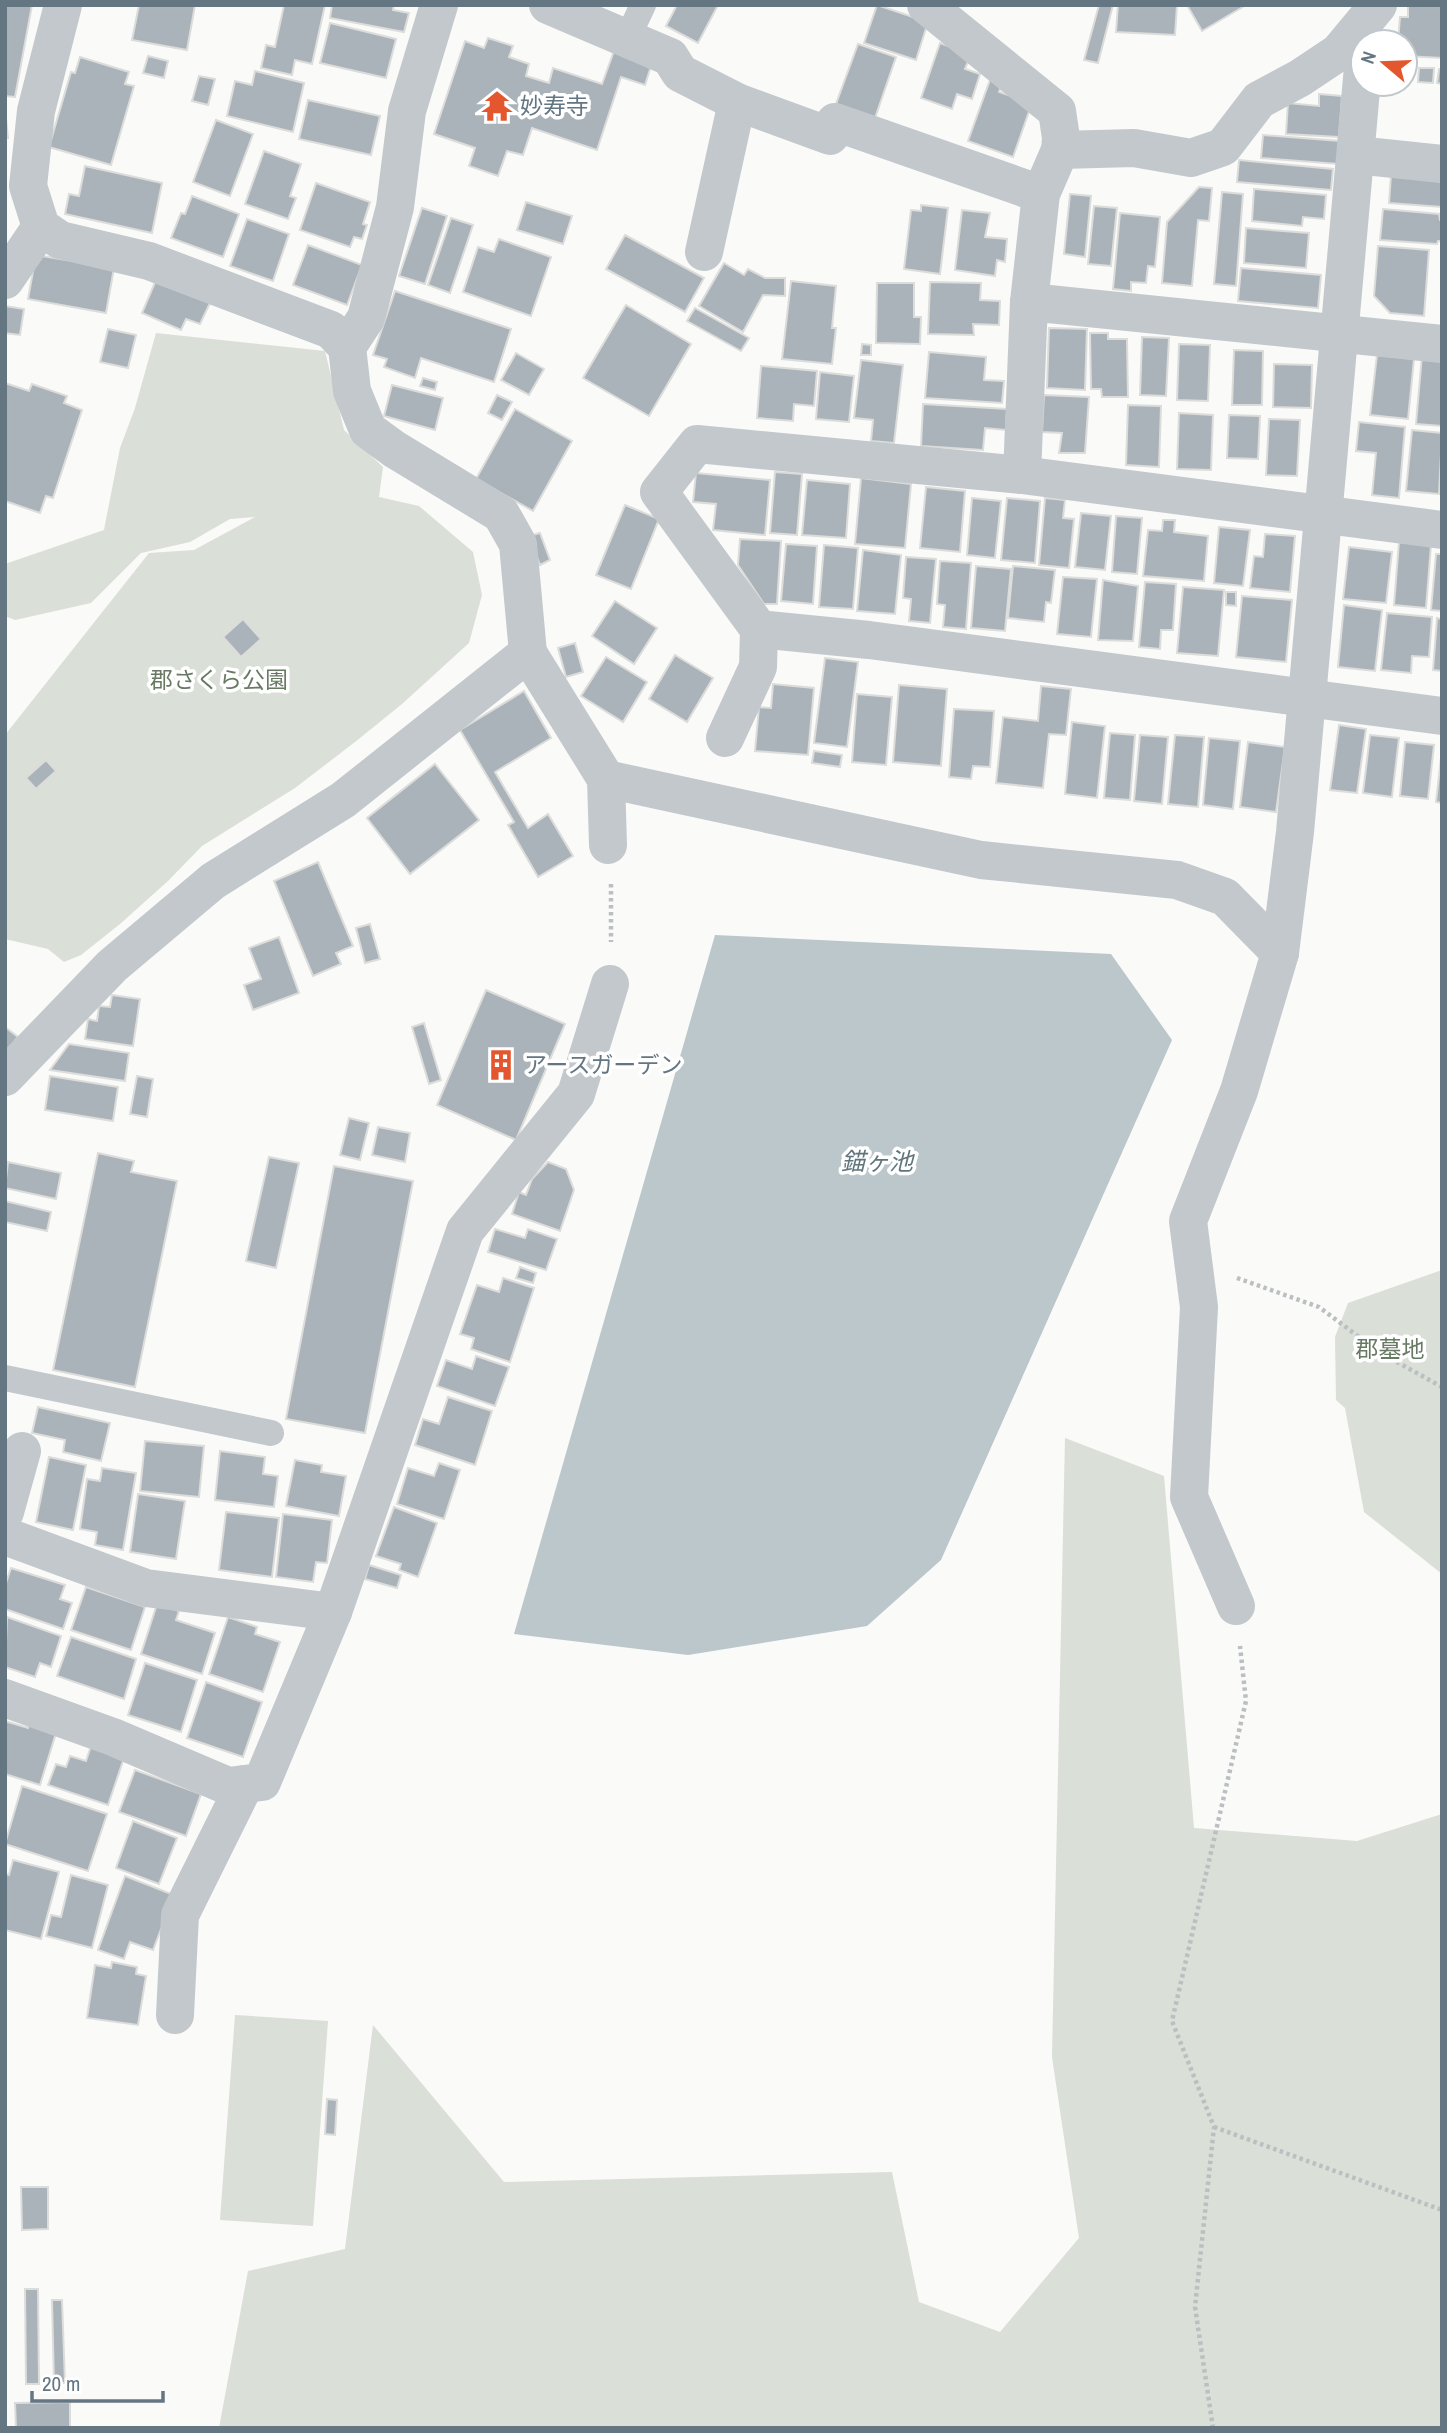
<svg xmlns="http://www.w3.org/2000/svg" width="1447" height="2433" font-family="'Archivo Narrow','Noto Sans JP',sans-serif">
<rect width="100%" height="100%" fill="#fafaf8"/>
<g fill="#dadfd7">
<path d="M156 333 325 351 344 430 383 467 379 497 419 506 473 552 482 595 469 643 402 704 355 742 295 788 202 846 168 881 120 924 81 955 64 962 48 949 5 939V735L149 553 194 550 255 517 230 519 190 542 141 553 91 603 15 620 5 616V564L104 530 120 448 135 408Z"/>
<path d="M1442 1270V1574L1364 1512 1345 1408 1336 1400 1335 1337 1348 1303Z"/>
<path d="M1065 1438 1164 1476 1194 1828 1357 1841 1442 1814V2428H219L248 2271 345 2249 373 2025 504 2182 892 2172 919 2302 1000 2332 1079 2238 1052 2057Z"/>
<path d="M235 2015 328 2021 313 2226 220 2220Z"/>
</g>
<path fill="#bbc7cb" d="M715 935 1111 954 1172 1040 941 1560 867 1626 688 1655 514 1634Z"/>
<g fill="#aab3b9" stroke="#dcdcda" stroke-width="2">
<path d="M5 5H32L15 97 5 96Z"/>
<path d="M139 5H195L187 50 132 40Z"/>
<path d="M284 5H325L312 64 295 60 292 75 261 68 266 45 275 47Z"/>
<path d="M332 5H394L393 10 409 13 404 32 330 18Z"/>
<path d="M677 5H718L698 43 666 26Z"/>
<path d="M877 5 928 22 916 60 864 43Z"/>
<path d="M1099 5H1113L1098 63 1084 60Z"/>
<path d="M1118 5H1177L1175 35 1116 32Z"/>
<path d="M1187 5H1246L1202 31Z"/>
<path d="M1408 5H1442V58L1405 56V42H1398L1400 17H1408Z"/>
<path d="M330 23 396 39 386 78 320 63Z"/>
<path d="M488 38 513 46 509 57 529 64 526 76 549 83 553 68 602 84 614 51 652 63 645 85 621 77 597 150 532 128 523 155 507 151 498 176 469 166 475 148 434 134 465 41 484 48Z"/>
<path d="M940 43 971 54 965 69 980 74 972 99 957 94 952 109 921 98Z"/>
<path d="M858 44 896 57 875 118 836 104Z"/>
<path d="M148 56 168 61 164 78 143 73Z"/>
<path d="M80 57 129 72 125 84 134 86 111 165 49 147 71 72 75 73Z"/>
<path d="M1419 68H1434L1433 83 1418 82Z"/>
<path d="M1439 69H1442V84L1437 83Z"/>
<path d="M255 71 304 83 293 132 227 116 235 81 252 85Z"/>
<path d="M199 76 215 79 208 105 192 101Z"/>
<path d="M991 77 1003 81 999 92 1032 103 1013 157 968 141Z"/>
<path d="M1319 94 1342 96 1339 137 1286 134 1288 103 1319 106Z"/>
<path d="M308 100 380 116 371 155 299 139Z"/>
<path d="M5 109 8 138H5Z"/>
<path d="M216 120 253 134 230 196 193 182Z"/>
<path d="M1263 135 1340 141 1339 164 1261 158Z"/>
<path d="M264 151 301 164 290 196 296 198 288 219 245 204Z"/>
<path d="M1239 160 1333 169 1331 190 1237 182Z"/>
<path d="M85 166 162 183 152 233 65 214 69 194 79 196Z"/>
<path d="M1391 175 1442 179V207L1389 203Z"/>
<path d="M316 183 370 202 363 224 367 225 362 239 354 237 350 247 300 230Z"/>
<path d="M1199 187 1212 188 1209 221 1198 220 1192 286 1162 283 1167 222Z"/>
<path d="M1254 189 1326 195 1324 219 1303 217 1302 226 1252 221Z"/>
<path d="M1222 192 1243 194 1236 286 1214 284Z"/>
<path d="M1070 194 1091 196 1085 257 1064 254Z"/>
<path d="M192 196 239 214 223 257 171 238 181 213 185 214Z"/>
<path d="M526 202 572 216 563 244 517 230Z"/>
<path d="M921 205 948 208 940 274 904 269 911 210 921 211Z"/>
<path d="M1094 206 1117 208 1111 266 1088 264Z"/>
<path d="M422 208 447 216 425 284 399 276Z"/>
<path d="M1383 209 1439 214 1440 220 1442 221V241H1438L1437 244 1380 240Z"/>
<path d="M962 210 990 213 985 237 1007 239 1005 262 997 260 995 276 955 270Z"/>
<path d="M1120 213 1160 217 1155 267 1148 266 1146 283 1131 282V291L1113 289Z"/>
<path d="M451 218 473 225 450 293 428 285Z"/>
<path d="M247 219 289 234 273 281 230 266Z"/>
<path d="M1246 228 1309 233 1306 268 1244 263Z"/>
<path d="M625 235 704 278 685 312 606 269Z"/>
<path d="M499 239 551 257 531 316 463 292 478 247 494 252Z"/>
<path d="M308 245 362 265 347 305 293 285Z"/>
<path d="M1378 246 1429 250 1424 316 1390 313 1374 296Z"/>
<path d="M36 255 114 268 106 313 28 299Z"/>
<path d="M724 263 744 275 748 269 765 278H785V296L763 295 743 332 699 306Z"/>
<path d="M1241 268 1321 275 1318 308 1238 301Z"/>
<path d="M156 280 210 303 200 324 186 319 181 330 142 313Z"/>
<path d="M791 281 836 286 832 328H836L832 364 782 359Z"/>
<path d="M930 282 981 283 980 300 1000 301 999 325 973 324 974 335 928 334Z"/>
<path d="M877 283H914V317H921L920 344 876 343Z"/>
<path d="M395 291 511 329 494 382 421 358 415 378 384 367 387 359 373 355Z"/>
<path d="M626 305 691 344 649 416 583 378Z"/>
<path d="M5 306 24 309 20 335 5 333Z"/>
<path d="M695 308 749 338 741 351 687 321Z"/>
<path d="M1049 328 1087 329 1085 390 1047 388Z"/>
<path d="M108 329 136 335 128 368 100 362Z"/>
<path d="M1090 333H1108V339H1127L1128 397H1102L1101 389H1091Z"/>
<path d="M1142 337 1169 338 1166 396 1140 395Z"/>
<path d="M862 344 871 345V355H861Z"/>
<path d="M1179 344 1210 345 1208 401 1177 400Z"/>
<path d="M1234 350 1263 351 1262 405H1232Z"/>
<path d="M929 352 986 357 984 380 1004 381 1002 403 925 398Z"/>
<path d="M516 353 544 369 529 395 501 380Z"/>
<path d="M1377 355 1414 359 1408 419 1370 415Z"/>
<path d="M1422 355 1442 357V426L1416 424Z"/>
<path d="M861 360 903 365 894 443 871 441 873 420 854 418Z"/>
<path d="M1274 364 1312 365 1311 408 1273 407Z"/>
<path d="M761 366 817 371 814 406 794 404 793 421 757 418Z"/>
<path d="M820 372 854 376 849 422 816 419Z"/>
<path d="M423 378 437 382 435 390 420 386Z"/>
<path d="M5 383 29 391 32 384 67 396 64 403 82 410 53 498 46 496 40 513 5 501Z"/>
<path d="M392 385 443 398 435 430 384 416Z"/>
<path d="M497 395 512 402 502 420 488 413Z"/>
<path d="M1044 395 1089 397 1085 453H1059L1062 433 1042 432Z"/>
<path d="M923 404 1007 409 1006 430 985 428 983 450 921 446Z"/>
<path d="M1128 405 1161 406 1159 467 1126 465Z"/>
<path d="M515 409 572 441 533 511 476 479Z"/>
<path d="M1179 413 1213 415 1211 470 1177 469Z"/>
<path d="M1229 415 1260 416 1258 459 1227 458Z"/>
<path d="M1269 419 1300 420 1297 476 1266 475Z"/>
<path d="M1359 422 1405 427 1399 498 1372 495 1376 453 1356 451Z"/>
<path d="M1412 430 1442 433 1439 494 1406 491Z"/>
<path d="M775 472 802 474 797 535 770 533Z"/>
<path d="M696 473 770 480 765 535 713 530 716 504 693 502Z"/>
<path d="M861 478 911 484 905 548 855 544Z"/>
<path d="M807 480 850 484 846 538 802 535Z"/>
<path d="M926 487 965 491 960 552 920 548Z"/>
<path d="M972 498 1001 501 995 558 967 555Z"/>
<path d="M1007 498 1040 501 1035 563 1001 560Z"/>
<path d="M1045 498 1065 500 1063 518 1074 519 1069 568 1039 565Z"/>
<path d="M625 505 659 519 631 589 596 575Z"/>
<path d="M1081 513 1111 516 1105 570 1075 567Z"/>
<path d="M1116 516 1142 518 1137 574 1112 572Z"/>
<path d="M1163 520H1175L1174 532 1208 536 1204 581 1143 576 1148 530 1162 531Z"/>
<path d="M1219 527 1250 530 1243 586 1214 583Z"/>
<path d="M540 533 550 560 540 565 529 536Z"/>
<path d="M1265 534 1295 536 1290 592 1250 588 1254 556 1263 557Z"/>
<path d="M740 539 781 541 777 604H764L738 565Z"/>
<path d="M1399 542 1431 545 1426 608 1394 605Z"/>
<path d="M786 544 817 546 813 604 781 601Z"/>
<path d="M824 545 858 548 853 609 819 607Z"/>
<path d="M1349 547 1392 552 1386 603 1343 599Z"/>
<path d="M863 550 901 555 895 614 857 611Z"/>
<path d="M1436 554H1442V611L1431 610Z"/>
<path d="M906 557 936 559 930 623 909 621 911 599 903 598Z"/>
<path d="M940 561 971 563 966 629 943 627 945 605 937 604Z"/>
<path d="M976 566 1011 569 1005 631 971 628Z"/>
<path d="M1013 566 1055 570 1051 603 1046 602 1044 622 1008 618Z"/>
<path d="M1063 577 1097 579 1091 637 1057 634Z"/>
<path d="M1103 580 1138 586 1133 641 1098 640Z"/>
<path d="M1145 582 1176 584 1173 630H1161L1160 649 1139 647Z"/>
<path d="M1183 587 1224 590 1218 656 1177 653Z"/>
<path d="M1226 592H1236V606L1226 605Z"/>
<path d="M1242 596 1292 600 1286 662 1236 657Z"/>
<path d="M615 601 657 628 634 664 592 636Z"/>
<path d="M1344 605 1382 610 1375 671 1338 667Z"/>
<path d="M1387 613 1432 617 1429 657 1412 656 1411 673 1381 670Z"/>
<path d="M1437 618 1442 619V671L1433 670Z"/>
<path d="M243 619 261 639 241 657 223 637Z"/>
<path d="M575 643 583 672 566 677 558 648Z"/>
<path d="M675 655 713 678 687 722 649 699Z"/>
<path d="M606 657 647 682 623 722 581 696Z"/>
<path d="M825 658 858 662 847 747 814 743Z"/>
<path d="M773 684 814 688 808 755 755 751 759 707 771 708Z"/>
<path d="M899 685 947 689 941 766 893 762Z"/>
<path d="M1041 686 1071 689 1066 735 1049 734 1043 788 996 783 1003 717 1038 721Z"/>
<path d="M524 691 551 738 495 772 528 828 548 814 573 856 538 877 508 825 514 822 460 730Z"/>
<path d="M857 694 892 697 886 765 852 762Z"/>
<path d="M954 709 994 711 990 767 973 766 971 779 949 777Z"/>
<path d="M1072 722 1105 726 1097 798 1065 794Z"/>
<path d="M1339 725 1366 729 1357 793 1330 790Z"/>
<path d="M1110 733 1135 735 1130 800 1104 798Z"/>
<path d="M1140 735 1168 737 1162 804 1134 801Z"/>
<path d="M1175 735 1204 737 1198 807 1168 804Z"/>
<path d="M1370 735 1399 738 1392 797 1363 793Z"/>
<path d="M1209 738 1240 741 1233 809 1203 805Z"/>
<path d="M1248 742 1285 747 1276 812 1240 807Z"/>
<path d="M1405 742 1434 745 1428 799 1400 796Z"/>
<path d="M1442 749V803L1436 802Z"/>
<path d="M814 751 842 755 840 767 812 763Z"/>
<path d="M46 760 56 771 36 789 26 778Z"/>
<path d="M435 764 479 820 410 874 367 818Z"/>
<path d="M318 862 353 946 336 953 341 964 313 976 274 881Z"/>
<path d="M370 924 380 959 365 963 356 928Z"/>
<path d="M279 937 299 993 253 1010 244 985 261 979 249 948Z"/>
<path d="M486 990 565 1024 516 1140 437 1105Z"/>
<path d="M112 995 140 999 133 1046 85 1039 88 1019 97 1021 99 1006 110 1007Z"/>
<path d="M424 1023 441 1080 429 1084 412 1027Z"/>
<path d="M5 1027 18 1037 5 1053Z"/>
<path d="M69 1044 129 1053 125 1081 50 1070Z"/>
<path d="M50 1076 118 1087 113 1121 45 1110Z"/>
<path d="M137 1076 153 1079 147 1117 130 1114Z"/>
<path d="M349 1118 369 1123 360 1160 340 1155Z"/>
<path d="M378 1127 410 1133 405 1162 372 1155Z"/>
<path d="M98 1153 134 1161 131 1172 177 1181 135 1387 53 1370Z"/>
<path d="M269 1157 299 1163 276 1268 246 1261Z"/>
<path d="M8 1162 61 1173 56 1199 5 1188Z"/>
<path d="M548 1162 566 1169 574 1190 560 1231 512 1214 519 1192 526 1195 532 1179Z"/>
<path d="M334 1166 413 1181 365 1433 286 1419Z"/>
<path d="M5 1201 51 1212 47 1231 5 1222Z"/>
<path d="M495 1229 525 1238 528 1229 557 1239 546 1270 488 1252Z"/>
<path d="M520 1267 536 1273 533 1283 516 1278Z"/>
<path d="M503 1278 534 1288 510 1362 471 1349 474 1338 460 1334 477 1285 499 1292Z"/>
<path d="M476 1356 509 1367 495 1406 437 1386 446 1360 472 1369Z"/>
<path d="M448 1397 492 1411 475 1465 415 1445 423 1419 439 1424Z"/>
<path d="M38 1407 110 1423 101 1461 63 1452 65 1440 32 1433Z"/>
<path d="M145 1441 204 1446 199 1497 140 1491Z"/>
<path d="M220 1451 265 1457 263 1474 278 1476 274 1507 215 1500Z"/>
<path d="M49 1457 86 1465 73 1530 36 1522Z"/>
<path d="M295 1460 322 1465 321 1472 346 1476 339 1516 286 1506Z"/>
<path d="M439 1463 460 1470 444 1519 397 1504 408 1468 434 1476Z"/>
<path d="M102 1468 136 1473 123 1550 95 1545 97 1532 80 1529 87 1479 100 1481Z"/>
<path d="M138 1494 185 1501 176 1559 130 1552Z"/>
<path d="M394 1507 437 1523 418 1577 399 1570 401 1564 376 1556Z"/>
<path d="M226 1512 279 1518 272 1577 219 1570Z"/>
<path d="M283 1514 332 1520 327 1563 316 1562 313 1582 276 1577Z"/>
<path d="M369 1565 401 1575 397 1588 365 1579Z"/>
<path d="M11 1568 65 1585 60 1599 72 1603 63 1629 5 1609V1586Z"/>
<path d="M86 1587 145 1607 131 1650 71 1630Z"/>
<path d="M157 1604 179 1611 176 1620 215 1633 202 1674 141 1654Z"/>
<path d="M7 1617 61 1636 51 1667 40 1663 35 1677 5 1667Z"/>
<path d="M228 1617 257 1627 255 1634 280 1642 263 1692 209 1674Z"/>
<path d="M71 1637 136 1659 124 1699 57 1676Z"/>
<path d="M145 1663 197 1680 181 1732 128 1715Z"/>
<path d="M206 1682 262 1702 243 1757 187 1738Z"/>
<path d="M5 1721 28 1728 29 1723 56 1733 40 1785 5 1774Z"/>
<path d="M91 1746 124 1758 108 1805 48 1785 56 1764 66 1767 70 1756 86 1761Z"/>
<path d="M135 1770 201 1794 186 1836 119 1812Z"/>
<path d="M22 1786 107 1814 88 1871 5 1844Z"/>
<path d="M133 1821 177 1838 159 1884 116 1868Z"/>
<path d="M13 1860 59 1872 41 1939 5 1930V1874L9 1875Z"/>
<path d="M71 1875 108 1885 92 1948 46 1936 51 1915 61 1917Z"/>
<path d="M125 1876 174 1895 153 1950 130 1942 124 1959 98 1950Z"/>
<path d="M112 1962 137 1967 136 1974 146 1976 138 2025 87 2018 95 1965 111 1968Z"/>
<path d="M327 2099 337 2100 335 2135 325 2134Z"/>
<path d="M21 2187H48V2229L22 2230Z"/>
<path d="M25 2289H38L39 2384H26Z"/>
<path d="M52 2300H62L65 2383H54Z"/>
<path d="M70 2402V2428H16L15 2403Z"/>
</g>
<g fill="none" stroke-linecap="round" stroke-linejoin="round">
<g stroke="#bbbfc2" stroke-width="4.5" stroke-dasharray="3.5 3.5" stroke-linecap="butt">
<path d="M611 884V942"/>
<path d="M1237 1278 1319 1307 1379 1352 1442 1387"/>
<path d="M1214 2127 1442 2210"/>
<path d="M1213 2428 1195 2307 1214 2127 1172 2021 1246 1701 1240 1646"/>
</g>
<g stroke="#c3c8cc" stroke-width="26">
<path d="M627 39 643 5"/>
<path d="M5 1378 271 1433"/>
</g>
<g stroke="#c3c8cc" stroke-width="38">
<path d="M63 5 36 111 28 186 41 227 60 240 149 261 331 330 347 347 352 391 368 430 394 449 501 514 518 544 528 653 606 779 608 845"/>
<path d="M548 5 670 57 680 73 737 102 830 136 835 122 1041 194"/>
<path d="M926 5 1057 111 1061 138 1060 150 1041 194 1029 302"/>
<path d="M1060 150 1134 148 1191 158 1223 147 1259 100 1300 78 1339 52 1378 5"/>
<path d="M1356 155 1442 164"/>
<path d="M704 252 737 102"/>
<path d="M5 280 41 227"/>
<path d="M347 347 366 318 395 207 407 111 439 5"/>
<path d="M1022 475 1029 302 1442 344"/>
<path d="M1442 530 1022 475 697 444 659 492 759 629 869 640 1442 716"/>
<path d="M725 738 758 667 759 629"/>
<path d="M606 779 981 860 1177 880 1225 897 1280 953"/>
<path d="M5 1077 112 966 213 881 343 800 528 653"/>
<path d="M5 1512 22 1451"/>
<path d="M5 1536 146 1588 333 1612 262 1782 228 1786 113 1737 5 1698"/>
<path d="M1236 1606 1189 1497 1199 1307 1188 1221 1239 1091 1280 953 1295 832 1363 67"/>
<path d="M333 1612 465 1231 576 1094 610 984"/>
<path d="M175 2015 180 1915 245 1784"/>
</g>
</g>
<defs>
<symbol id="temple-bare" viewBox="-9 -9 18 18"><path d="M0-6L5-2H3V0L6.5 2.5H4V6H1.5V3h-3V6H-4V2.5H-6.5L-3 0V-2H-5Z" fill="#e4572e" stroke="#fff" stroke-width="2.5" paint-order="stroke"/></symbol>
<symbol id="building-bare" viewBox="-9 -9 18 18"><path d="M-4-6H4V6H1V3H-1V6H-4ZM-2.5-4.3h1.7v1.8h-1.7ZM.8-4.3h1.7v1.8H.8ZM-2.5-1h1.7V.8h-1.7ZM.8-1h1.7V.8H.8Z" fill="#e4572e" stroke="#fff" stroke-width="2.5" paint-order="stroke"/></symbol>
</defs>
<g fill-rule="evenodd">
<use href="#temple-bare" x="475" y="84" width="44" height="44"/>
<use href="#building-bare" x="479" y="1043" width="44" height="44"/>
</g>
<g text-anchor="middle" stroke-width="7" stroke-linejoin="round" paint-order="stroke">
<g font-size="23" fill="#657683" stroke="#fff" text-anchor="start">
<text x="520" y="114">妙寿寺</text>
<text x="524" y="1073">アースガーデン</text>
</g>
<g font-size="23" fill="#687a64" stroke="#fff">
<text x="219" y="688">郡さくら公園</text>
<text x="1390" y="1357">郡墓地</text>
</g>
<g font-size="24" font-style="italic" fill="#60757c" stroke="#fff">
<text x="877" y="1170">錨ヶ池</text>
</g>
</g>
<rect width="1447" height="2433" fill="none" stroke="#657683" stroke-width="14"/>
<g transform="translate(1384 63) rotate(289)"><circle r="33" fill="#ffffff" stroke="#c1c8cd" stroke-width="2"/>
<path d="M0-5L12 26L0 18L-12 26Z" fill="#e4572e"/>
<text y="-10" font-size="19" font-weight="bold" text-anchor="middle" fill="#657683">N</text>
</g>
<path d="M32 2391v10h131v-10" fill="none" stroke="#657683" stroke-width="3.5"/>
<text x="42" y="2391" font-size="21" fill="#657683" stroke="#ffffff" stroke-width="5" paint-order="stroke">20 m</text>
</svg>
